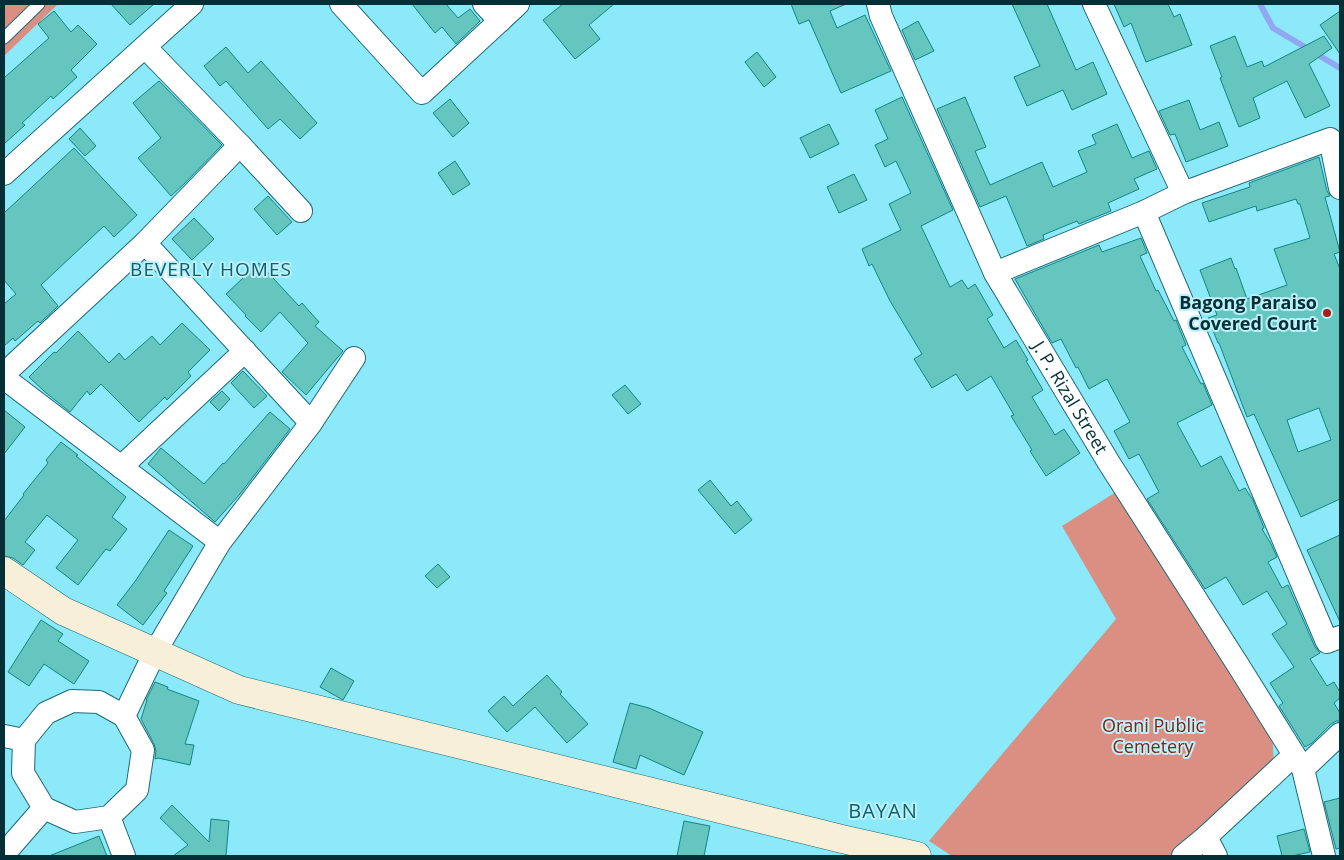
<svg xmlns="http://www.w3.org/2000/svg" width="1344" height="860" font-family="'Open Sans',sans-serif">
<rect width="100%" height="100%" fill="#8ce9fa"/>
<g fill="#db8f82">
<path d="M4 4H58L4 56Z"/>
<path d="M1116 492 1272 730 1274 766 1172 856H952L929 841 1116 619 1062 526Z"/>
</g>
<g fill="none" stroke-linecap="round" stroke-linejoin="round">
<path stroke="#91a7f1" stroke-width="6" d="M1260 4 1273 28 1340 68"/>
</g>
<g fill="#65c6c0" stroke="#158480" fill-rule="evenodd">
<path d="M111 4H154L130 25Z"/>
<path d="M412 4H446L458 18 470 9 480 21 456 44 442 27 435 33Z"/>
<path d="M563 4H614L589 25 600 39 575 59 543 20Z"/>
<path d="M791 4H846L830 11 837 28 865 15 891 71 841 93 809 20 799 24Z"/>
<path d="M1012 4H1047L1076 70 1093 62 1107 94 1072 110 1063 90 1027 106 1014 77 1040 66Z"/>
<path d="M1114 4H1168L1174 17 1180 14 1192 45 1146 62 1131 23 1124 27Z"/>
<path d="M54 11 71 32 78 25 97 44 71 70 77 77 53 99 51 96 22 123 25 125 4 144V78L49 38 38 24Z"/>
<path d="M1340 11V54L1320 25Z"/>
<path d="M918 21 934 51 915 60 902 30Z"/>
<path d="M1235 36 1247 67 1262 61 1264 67 1324 36 1332 48 1309 64 1330 106 1305 118 1287 81 1253 98 1260 118 1239 127 1220 78 1222 77 1210 46Z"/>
<path d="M226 47 248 73 261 61 317 123 300 139 280 119 268 129 226 81 220 86 204 66Z"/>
<path d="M757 52 776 77 764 87 745 62Z"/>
<path d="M159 81 222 145 185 183 171 196 138 158 161 138 133 103Z"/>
<path d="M902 97 953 210 921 226 950 287 962 280 968 289 975 284 993 315 987 319 1004 348 1016 340 1028 360 1026 361 1043 390 1032 397 1055 435 1064 429 1080 453 1046 476 1030 451 1032 450 1011 416 1014 415 991 376 967 391 956 374 932 388 914 359 922 354 890 301 872 264 869 266 862 249 901 230 889 204 911 193 896 161 885 167 875 145 888 139 875 110Z"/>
<path d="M965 97 986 147 975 151 990 185 1042 162 1053 187 1087 172 1078 151 1096 144 1092 135 1117 124 1132 158 1149 151 1157 169 1134 179 1139 189 1108 203 1111 211 1079 224 1077 221 1043 235 1044 239 1027 246 1006 196 980 207 937 109Z"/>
<path d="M450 99 469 123 453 137 433 113Z"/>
<path d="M1189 100 1200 130 1219 122 1228 146 1186 162 1175 134 1170 135 1159 111Z"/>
<path d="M829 124 839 144 810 158 800 138Z"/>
<path d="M80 128 96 146 85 156 69 139Z"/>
<path d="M74 148 137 215 114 237 104 226 41 285 58 306 40 323 38 321 15 341 13 338 4 346V304L16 294 4 280V213Z"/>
<path d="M1319 157 1327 191 1330 196 1325 197 1340 252 1334 254 1340 269V499L1301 517 1254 414 1247 417 1219 343H1218L1208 318 1217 315 1200 270 1231 258 1235 269 1236 268 1247 299 1287 285 1274 249 1310 238 1300 204H1298L1296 199 1257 211 1256 206 1209 222 1202 203 1250 187 1249 183ZM1319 408 1331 440 1298 452 1287 420Z"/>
<path d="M455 161 470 184 453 195 438 173Z"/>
<path d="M854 174 867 200 839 213 827 187Z"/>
<path d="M268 196 292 222 277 235 254 209Z"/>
<path d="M194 218 214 239 192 260 172 239Z"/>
<path d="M1141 238 1147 253 1140 256 1156 291 1158 290 1174 321 1176 320 1186 345 1182 347 1201 384 1203 383 1212 405 1177 423 1201 467 1221 456 1239 491 1245 488 1253 500 1264 528 1262 529 1271 544 1277 557 1268 562 1282 588 1288 585 1315 647 1320 653 1310 659 1327 686 1334 682 1340 692V698L1334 703 1340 713V721H1336L1331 724 1312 743 1305 747 1279 706 1283 703 1270 683 1294 667 1272 634 1287 624 1267 591 1243 605 1226 577 1205 589 1147 499 1159 492 1139 454 1129 459 1114 431 1130 422 1107 379 1089 389 1078 367 1076 368 1061 339 1052 343 1015 279 1099 245 1102 252Z"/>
<path d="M259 263 299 306 302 303 319 322 315 326 343 351 306 395 282 372 308 343 280 312 261 332 245 316 246 315 226 294Z"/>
<path d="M182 323 210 350 188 372 191 376 167 400 165 397 139 422 101 384 90 395 87 391 70 412 45 392 29 377 54 352 56 353 78 331 109 363 119 353 125 360 152 336 160 345Z"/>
<path d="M243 371 267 396 254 408 231 383Z"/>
<path d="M625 385 641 404 628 414 612 395Z"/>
<path d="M222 391 230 399 219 411 210 402Z"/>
<path d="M4 410 25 427 4 454Z"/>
<path d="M270 412 290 429 240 494 215 522 148 464 161 448 204 484 223 463 224 464Z"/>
<path d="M61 442 78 455 76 456 126 497 112 517 127 529 110 551 106 549 78 585 56 568 78 540 47 515 25 542 35 550 23 565 13 558 4 556V521L24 495 23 494 48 463 46 460Z"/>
<path d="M710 480 731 506 737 501 752 520 735 534 698 490Z"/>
<path d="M169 530 193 546 164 591 167 593 143 625 117 605 136 580Z"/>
<path d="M1340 535V622L1307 550Z"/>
<path d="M438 564 450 577 437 588 425 576Z"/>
<path d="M41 620 63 634 58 641 89 661 74 684 44 664 29 686 8 672Z"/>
<path d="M331 668 354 681 343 700 320 687Z"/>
<path d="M547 675 562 692 560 694 588 724 567 743 535 707 507 732 488 711 504 696 513 706Z"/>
<path d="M155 682 168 687 167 689 199 701 185 744 194 745 190 765 158 758 155 759 156 751 154 744 141 719 147 700H146Z"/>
<path d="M630 703 649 708 703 732 684 775 640 755 636 769 613 762Z"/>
<path d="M1340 798V848L1336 849 1324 802Z"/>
<path d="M172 805 209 842 211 819 229 821 226 856H173L188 845 160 818Z"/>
<path d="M684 821 710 826 704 856H677Z"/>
<path d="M1304 829 1310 852 1292 856H1282L1277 836Z"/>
<path d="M99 836 107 856H49Z"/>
</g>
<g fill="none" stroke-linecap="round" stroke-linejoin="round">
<defs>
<path id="lane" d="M4 38 39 4"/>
<g id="street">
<path d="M341 4 422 93 518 4"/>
<path d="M484 4 500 21"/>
<path id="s1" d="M878 4 881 16 995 273 1109 463 1238 665 1303 769 1324 856"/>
<path d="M1094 4 1183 193"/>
<path d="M145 47 240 145 301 211"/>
<path d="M4 174 192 4"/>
<path d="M1144 212 1327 642 1340 637"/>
<path d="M145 243 311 423"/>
<path d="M995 273 1144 212 1183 193 1330 139 1340 188"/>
<path d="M4 374 145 243 240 145"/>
<path d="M4 378 220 542"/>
<path d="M121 467 245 351"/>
<path d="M72 701 99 702 124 716 143 750 137 790 109 817 75 822 44 808 23 773 24 740 46 713Z"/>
<path d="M124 716 155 652 220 542 311 423 354 358"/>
<path d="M4 736 24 740"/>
<path d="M1303 769 1340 734"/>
<path d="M109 817 124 856"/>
<path d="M1206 837 1216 856"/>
<path d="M4 851 10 847 44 808"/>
<path d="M1183 856 1206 837 1294 755"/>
</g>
<path id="secondary" d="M4 571 63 611 239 690 842 839 917 856"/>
</defs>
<use href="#lane" stroke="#1d6975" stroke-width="13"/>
<use href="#street" stroke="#1d6975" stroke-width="24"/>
<use href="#secondary" stroke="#1d6975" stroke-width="29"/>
<use href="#lane" stroke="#fff" stroke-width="11"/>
<use href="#street" stroke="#fff" stroke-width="22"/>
<use href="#secondary" stroke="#f8efd9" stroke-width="28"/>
</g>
<circle fill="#ac1d0d" stroke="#bcf0fa" stroke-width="2" cx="1327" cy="313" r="5"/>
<g text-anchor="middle" stroke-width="4" stroke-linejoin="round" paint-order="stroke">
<g font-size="18" font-weight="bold" fill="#042f36" stroke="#bcf0fa" text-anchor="end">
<text x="1317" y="309">Bagong Paraiso<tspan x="1317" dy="21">Covered Court</tspan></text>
</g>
<g font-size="18" fill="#042f36" stroke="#bcf0fa">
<text dy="6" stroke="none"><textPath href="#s1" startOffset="439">J. P. Rizal Street</textPath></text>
</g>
<g font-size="18" fill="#872014" stroke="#bcf0fa">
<text x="1153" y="732">Orani Public<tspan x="1153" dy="21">Cemetery</tspan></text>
</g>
<g font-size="19" letter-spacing="1" fill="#0f606c" stroke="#bcf0fa">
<text x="211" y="276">BEVERLY HOMES</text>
</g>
<g font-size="20" letter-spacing="1" fill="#0f606c" stroke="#bcf0fa">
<text x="883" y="818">BAYAN</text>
</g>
</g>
<rect width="1344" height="860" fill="none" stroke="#042f36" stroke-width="10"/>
</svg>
